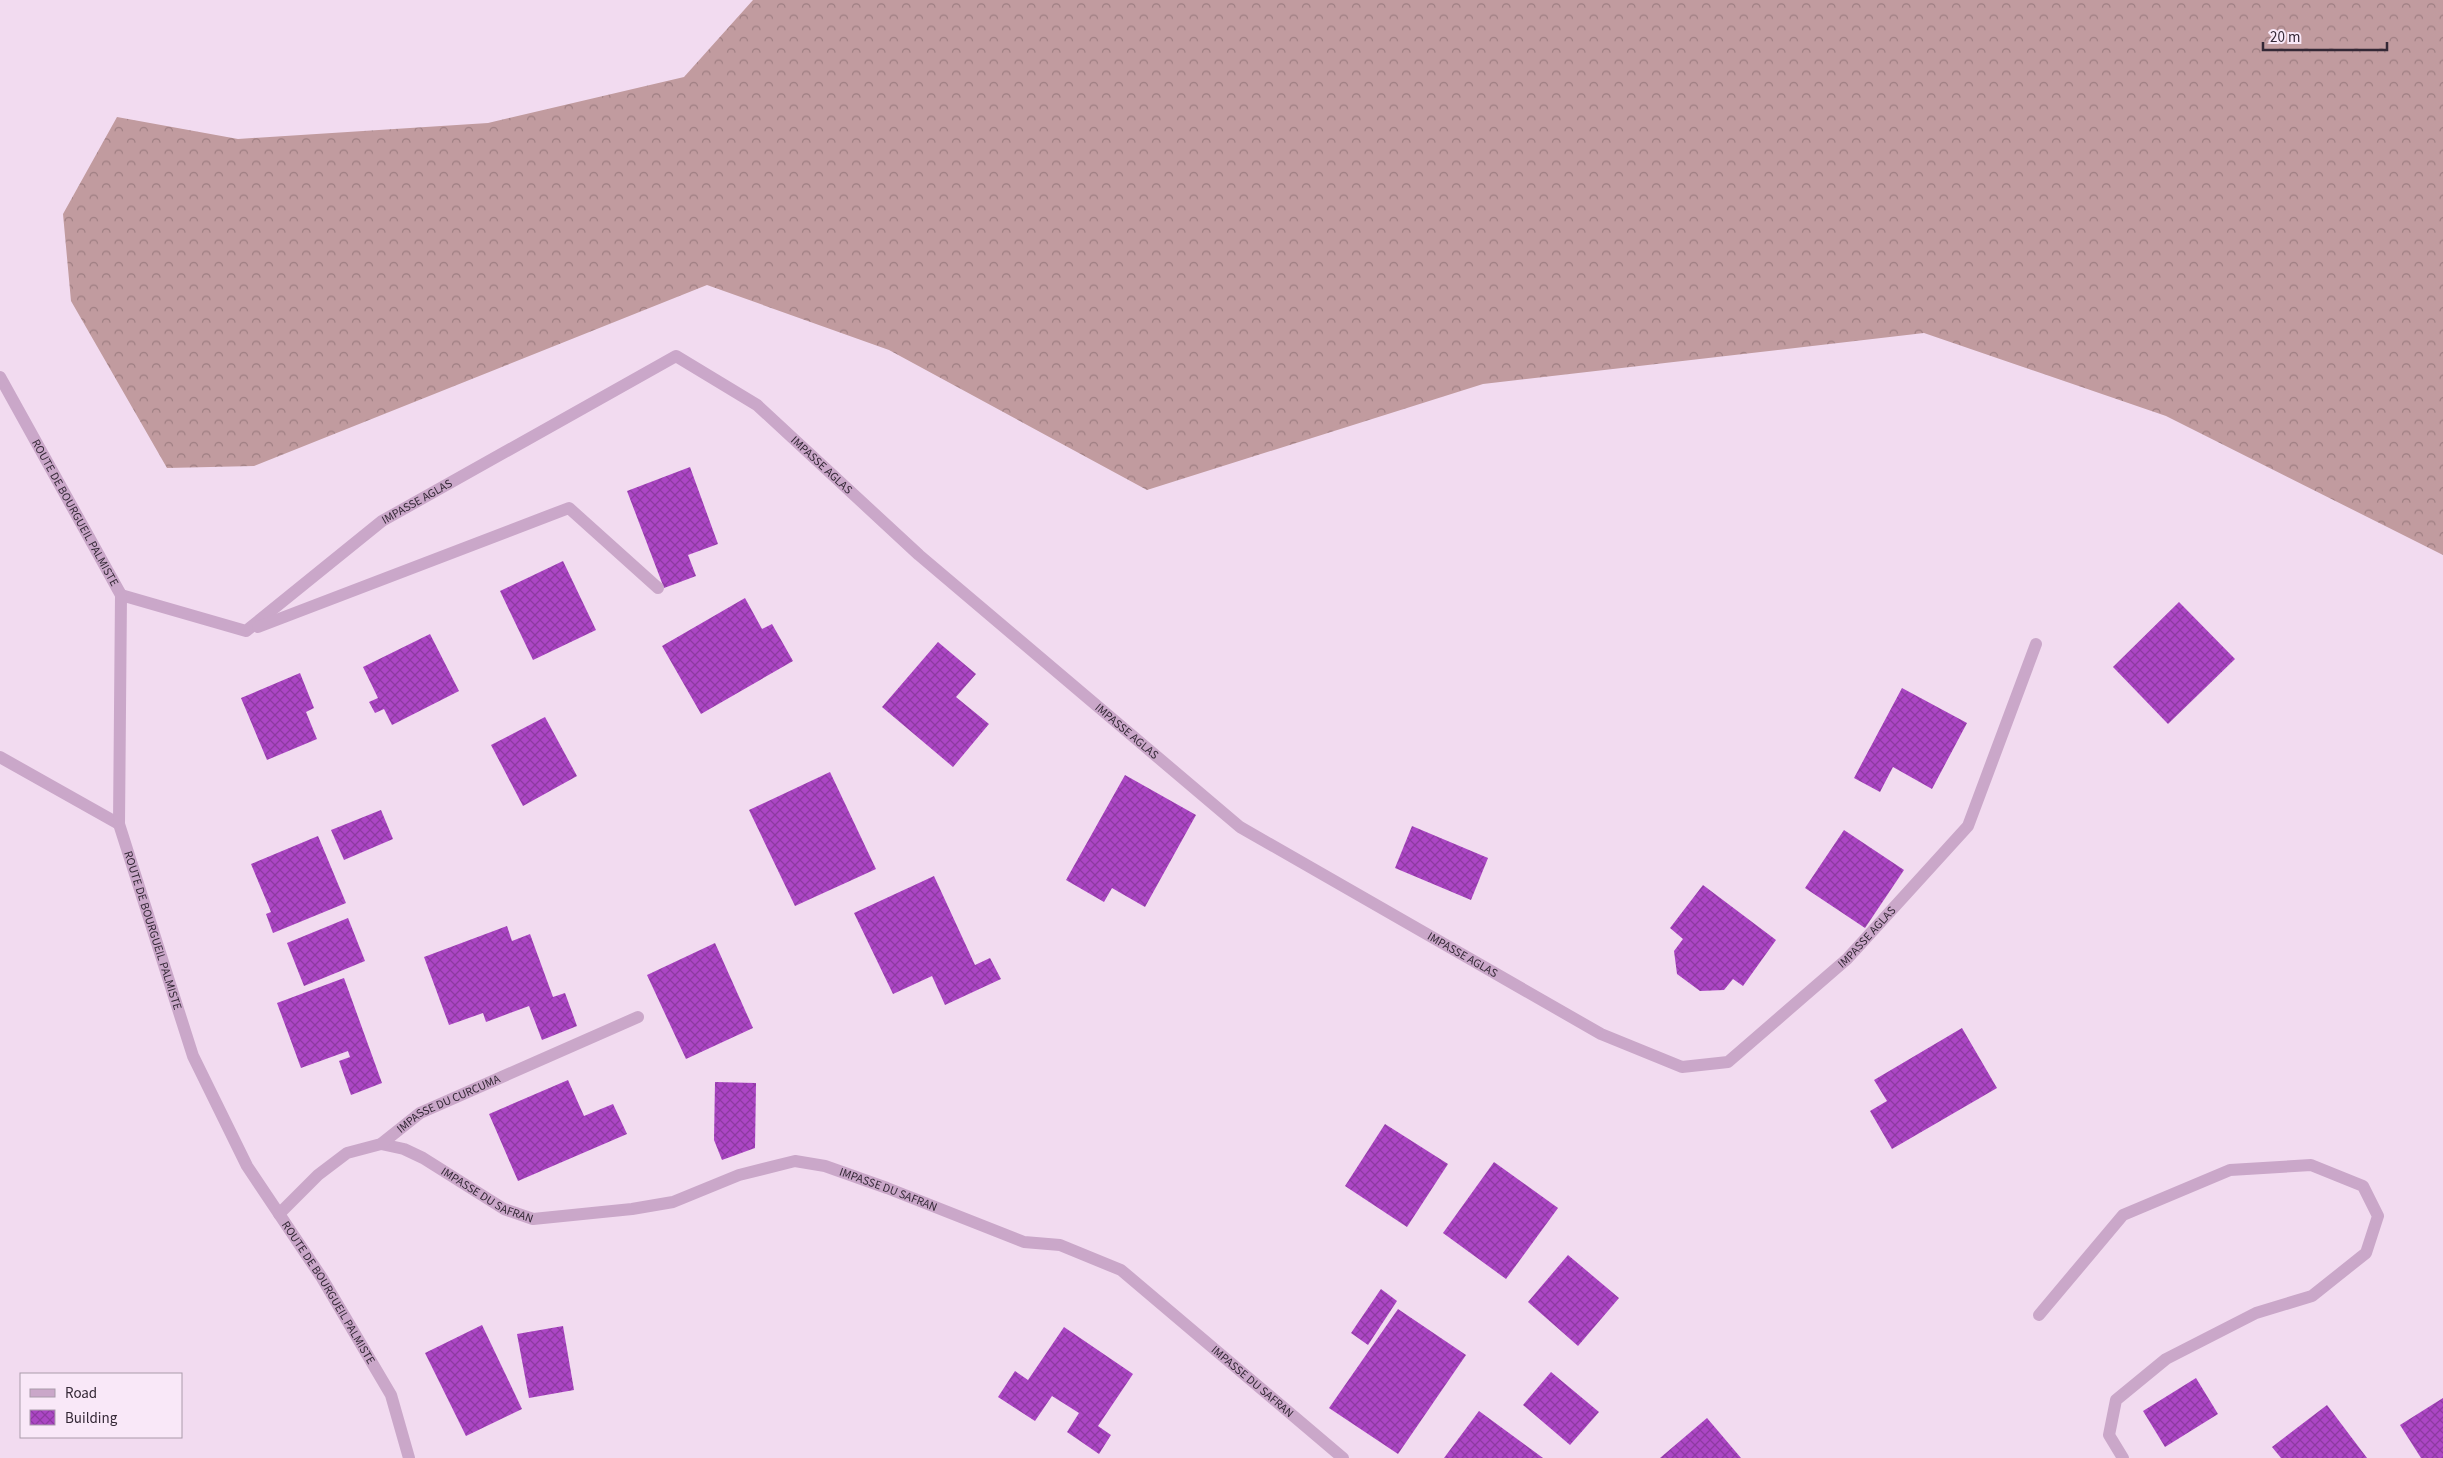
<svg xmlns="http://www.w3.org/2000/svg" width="2443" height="1458" font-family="'Source Sans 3',sans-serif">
<defs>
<pattern id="forest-crowns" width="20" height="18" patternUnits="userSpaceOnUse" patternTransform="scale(1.25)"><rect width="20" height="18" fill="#c19b9f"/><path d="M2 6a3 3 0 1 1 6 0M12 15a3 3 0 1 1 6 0" fill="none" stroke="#9e7e82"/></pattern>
<pattern id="building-cross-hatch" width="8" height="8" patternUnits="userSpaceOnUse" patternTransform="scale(1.25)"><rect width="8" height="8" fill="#ac46c5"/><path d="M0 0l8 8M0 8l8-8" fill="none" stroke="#8d3aa1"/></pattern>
</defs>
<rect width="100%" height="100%" fill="#f2dbf0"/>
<path fill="url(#forest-crowns)" d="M753 0H2443V555L2166 416 1924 333 1483 384 1147 490 889 350 707 285 254 466 167 468 71 301 63 214 117 117 238 139 488 123 684 77Z"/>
<g fill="url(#building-cross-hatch)">
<path d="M690 467 718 544 688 555 696 576 664 588 627 491Z"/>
<path d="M563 561 596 630 533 660 500 591Z"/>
<path d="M745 598 762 629 772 624 793 661 701 714 662 646Z"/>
<path d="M2179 602 2235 659 2168 724 2113 667Z"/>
<path d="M430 634 459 691 392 725 384 709 375 713 369 702 378 698 363 667Z"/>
<path d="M938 642 976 674 956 697 989 724 953 767 882 707Z"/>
<path d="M300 673 314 708 306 712 317 739 267 760 241 698Z"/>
<path d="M1902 688 1967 723 1932 789 1893 767 1880 792 1854 778Z"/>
<path d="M545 717 577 776 523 806 491 745Z"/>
<path d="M830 772 876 869 795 906 749 810Z"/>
<path d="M1125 775 1196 815 1145 907 1112 888 1104 902 1066 880Z"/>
<path d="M381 810 393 839 344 860 331 830Z"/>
<path d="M1412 826 1488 858 1471 900 1395 868Z"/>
<path d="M1844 830 1904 870 1865 928 1805 888Z"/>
<path d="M318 836 346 903 273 933 266 914 271 912 251 864Z"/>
<path d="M934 876 975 965 990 958 1001 979 945 1005 932 976 893 994 854 913Z"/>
<path d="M1703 885 1776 940 1743 986 1733 979 1724 990 1700 991 1677 974 1674 951 1683 939 1670 928Z"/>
<path d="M348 918 365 961 304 986 287 943Z"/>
<path d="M507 926 512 941 530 934 553 997 565 993 577 1026 542 1040 529 1006 486 1022 483 1013 449 1025 424 957Z"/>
<path d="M715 943 753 1028 686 1059 647 975Z"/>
<path d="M344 978 382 1083 351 1095 339 1061 350 1057 348 1051 301 1068 277 1003Z"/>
<path d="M1962 1028 1997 1088 1892 1149 1870 1111 1887 1101 1874 1080Z"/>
<path d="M568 1080 584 1116 613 1104 627 1134 518 1181 489 1114Z"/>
<path d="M715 1082 756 1083 755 1148 722 1160 714 1140Z"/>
<path d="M1385 1124 1448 1164 1407 1227 1345 1186Z"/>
<path d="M1494 1162 1558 1208 1506 1279 1443 1233Z"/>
<path d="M1568 1255 1619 1298 1578 1346 1528 1302Z"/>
<path d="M1381 1289 1397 1301 1368 1345 1351 1333Z"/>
<path d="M1398 1309 1466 1355 1398 1454 1329 1408Z"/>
<path d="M482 1325 522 1409 466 1436 425 1353Z"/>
<path d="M563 1326 574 1390 529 1398 517 1334Z"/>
<path d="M1064 1327 1133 1374 1098 1426 1111 1435 1099 1454 1067 1432 1079 1413 1052 1396 1035 1421 998 1397 1015 1371 1028 1380Z"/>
<path d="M1551 1372 1599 1412 1570 1445 1523 1405Z"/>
<path d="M2196 1378 2218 1414 2165 1447 2143 1411Z"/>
<path d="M2443 1398V1458H2421L2400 1425Z"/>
<path d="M2327 1405 2367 1458H2281L2272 1447Z"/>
<path d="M1479 1411 1543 1458H1444Z"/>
<path d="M1707 1418 1741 1458H1660Z"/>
</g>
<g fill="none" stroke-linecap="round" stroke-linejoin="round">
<g stroke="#caa7c9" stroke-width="12">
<path id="s1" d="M121 595 246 631 382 521 676 356 757 405 919 555 1240 827 1601 1034 1682 1067 1728 1062 1847 959 1968 826 2036 644"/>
<path d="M258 627 569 508 658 588"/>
<path d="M0 757 119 824"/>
<path id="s2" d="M381 1144 404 1149 423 1158 504 1209 533 1219 632 1209 673 1202 739 1175 795 1161 825 1166 887 1188 1024 1242 1060 1245 1121 1270 1343 1458"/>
<path id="s3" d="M279 1214 318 1175 347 1153 381 1144 420 1113 638 1017"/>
<path d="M2039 1315 2123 1215 2230 1170 2311 1165 2363 1186 2378 1216 2366 1253 2312 1296 2256 1313 2166 1359 2116 1400 2109 1435 2123 1458"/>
</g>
<path stroke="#caa7c9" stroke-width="12" id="s4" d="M0 377 121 595 119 824 193 1056 247 1166 322 1278 391 1395 409 1458"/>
</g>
<g text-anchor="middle" stroke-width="5" stroke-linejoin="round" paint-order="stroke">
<g font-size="12" fill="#342836" stroke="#f9e8f8">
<text dy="4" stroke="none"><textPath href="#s1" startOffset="825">IMPASSE AGLAS</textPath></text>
<text dy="4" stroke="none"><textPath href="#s1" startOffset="345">IMPASSE AGLAS</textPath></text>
<text dy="4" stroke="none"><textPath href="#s4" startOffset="155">ROUTE DE BOURGUEIL PALMISTE</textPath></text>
<text dy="4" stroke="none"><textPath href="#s1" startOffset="1230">IMPASSE AGLAS</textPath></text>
<text dy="4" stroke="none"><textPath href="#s4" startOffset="590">ROUTE DE BOURGUEIL PALMISTE</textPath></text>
<text dy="4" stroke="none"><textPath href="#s1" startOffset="2115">IMPASSE AGLAS</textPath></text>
<text dy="4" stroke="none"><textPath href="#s1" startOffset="1635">IMPASSE AGLAS</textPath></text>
<text dy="4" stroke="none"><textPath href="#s3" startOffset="206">IMPASSE DU CURCUMA</textPath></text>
<text dy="4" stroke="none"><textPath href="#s2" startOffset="539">IMPASSE DU SAFRAN</textPath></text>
<text dy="4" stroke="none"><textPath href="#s2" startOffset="119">IMPASSE DU SAFRAN</textPath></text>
<text dy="4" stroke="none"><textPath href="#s4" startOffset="995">ROUTE DE BOURGUEIL PALMISTE</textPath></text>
<text dy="4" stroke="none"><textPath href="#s2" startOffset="959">IMPASSE DU SAFRAN</textPath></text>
</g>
</g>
<rect x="20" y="1373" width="162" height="65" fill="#f9e8f8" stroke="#aa9baa"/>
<rect x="30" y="1389" width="25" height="8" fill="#caa7c9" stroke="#aa9baa"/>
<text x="65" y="1398" font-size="15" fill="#342836">Road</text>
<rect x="30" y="1410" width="25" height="15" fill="url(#building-cross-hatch)" stroke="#aa9baa"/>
<text x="65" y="1423" font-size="15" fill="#342836">Building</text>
<path d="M2263 42v8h124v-8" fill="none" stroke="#342836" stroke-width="2.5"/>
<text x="2270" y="42" font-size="15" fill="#342836" stroke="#f9e8f8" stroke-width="4" paint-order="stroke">20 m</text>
</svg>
